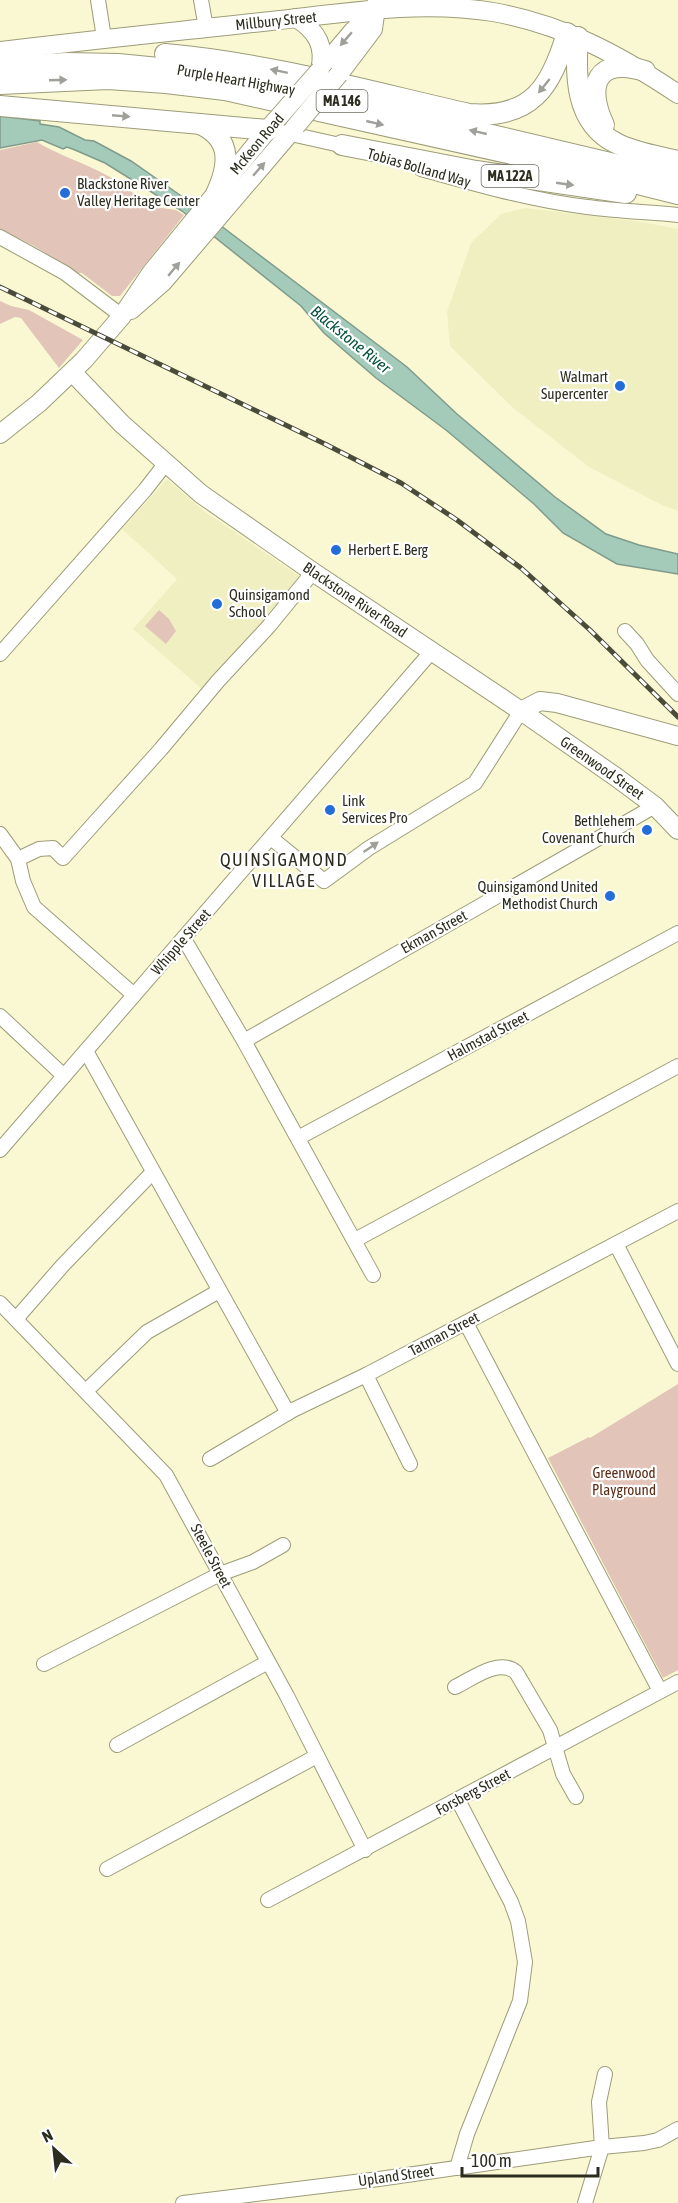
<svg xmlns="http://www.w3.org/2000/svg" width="678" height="2203" font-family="'Asap Condensed',sans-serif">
<rect width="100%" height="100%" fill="#f9f8d2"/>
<g fill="#f0efc1">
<path d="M525 208 643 222 678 229V511L662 505 589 467 512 407 450 346 447 312 471 243 501 214Z"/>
<path d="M167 479 204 511 302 578 202 689 133 629 177 579 122 529Z"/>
</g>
<g fill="#e2c5b8">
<path d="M37 142C70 162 115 171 141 201L148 199 162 208 176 210 184 215 120 296H112L82 273H78L34 246 0 229V150Z"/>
<path d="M0 301 11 306 29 310 83 340 59 368 21 318 15 317 0 324Z"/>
<path d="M159 610 169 619 176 631 166 644 145 626Z"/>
<path d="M678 1384V1670L663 1678 548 1458 589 1437 590 1438Z"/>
</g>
<path fill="#a4caba" stroke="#809b8c" stroke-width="1.5" d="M0 116 40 121V124L59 127 85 140 94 141 131 161 187 200 407 367 457 414 555 497 606 534 639 545 678 554V574L617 564 563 533 534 504 446 430 376 378 324 333 301 306 182 211 105 163 75 150 67 147 63 149 42 140 0 148Z"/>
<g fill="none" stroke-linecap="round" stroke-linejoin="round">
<defs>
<g id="minor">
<path d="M98 0 104 38"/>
<path d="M201 0 206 28"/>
<path d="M282 132 349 147"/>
<path d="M421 169C476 184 530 200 587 207 617 211 648 212 678 215"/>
<path d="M0 237 65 273 122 316"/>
<path d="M625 631 637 644 647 660 678 694"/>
<path d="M0 654 145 490 166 463"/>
<path d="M0 834 18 859 23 881 34 907 134 995"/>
<path d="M271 838 324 881 369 848 475 783 521 711"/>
<path d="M18 859 39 849 53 848 63 858 161 749 218 681 269 626 313 572"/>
<path d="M184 939 244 1041 373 1275"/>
<path d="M0 1016 64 1076"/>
<path d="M244 1041 655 806"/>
<path d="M86 1051 288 1413"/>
<path d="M298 1138 678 933"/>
<path d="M0 1150 432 651"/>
<path d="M355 1240 678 1066"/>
<path d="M616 1244 678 1364"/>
<path d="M0 1303 166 1475 287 1696 365 1850"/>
<path d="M16 1319 63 1265 153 1172"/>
<path d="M466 1323 660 1691"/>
<path d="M366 1375 410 1464"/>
<path d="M86 1391 147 1332 219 1291"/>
<path d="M210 1459 293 1410 366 1375 678 1211"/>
<path d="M44 1664 220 1574 253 1562 283 1545"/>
<path d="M455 1687C472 1679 498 1658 516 1672L550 1730 563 1774 576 1797"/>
<path d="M117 1745 268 1662"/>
<path d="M107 1869 317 1756"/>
<path d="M268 1900 678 1682"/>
<path d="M457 2168 467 2134 520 2001 525 1962 518 1921 511 1902 458 1800"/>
<path d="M183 2203 379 2179 602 2147 644 2143 658 2140 678 2129"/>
<path d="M585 2203 602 2147 599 2102 605 2074"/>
</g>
<g id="major">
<path d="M296 18C316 30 326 46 320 70"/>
<path d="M0 51C90 40 181 31 271 21 344 13 420 0 493 12 564 25 618 54 678 94"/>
<path d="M320 70 353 31 375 10"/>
<path d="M339 74 373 29 377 0"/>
<path d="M131 310 163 282 296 126"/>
<path d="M73 373 122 424 201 494 313 572 521 711 616 777 655 806 678 830"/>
<path d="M0 434 39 403 84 360 122 316 151 273 275 121"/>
<path d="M521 711 540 701 557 703 678 736"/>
</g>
<g id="highway">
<path d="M578 37C575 75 575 123 616 143 635 153 658 156 678 161"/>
<path d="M165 54C268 63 368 91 469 114 532 119 551 87 567 33"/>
<path d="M0 67 67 63 118 64 210 73 429 120 678 179"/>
<path d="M0 84 108 79 166 83 225 90 570 167 678 194"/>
<path d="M0 106 268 130"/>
<path d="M200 124C233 139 229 166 216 194"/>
<path d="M604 125C585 85 597 56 645 71"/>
<path d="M342 145 476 171 626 193"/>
</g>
</defs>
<use href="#minor" stroke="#9d9c79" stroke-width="16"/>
<use href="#major" stroke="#9d9c79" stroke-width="20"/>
<use href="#highway" stroke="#9d9c79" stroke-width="22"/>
<use href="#minor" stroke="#fff" stroke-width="14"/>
<use href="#major" stroke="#fff" stroke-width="18"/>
<use href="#highway" stroke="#fff" stroke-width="20"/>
<defs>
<path id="rail" d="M0 287 325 444 401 483 457 520 521 568 590 630 678 717"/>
</defs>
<use href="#rail" stroke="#4b4b39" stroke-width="5"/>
<use href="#rail" stroke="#fff" stroke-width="3" stroke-dasharray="9" stroke-linecap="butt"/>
<defs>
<g id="major-bridge">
<path d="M277 119 320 70"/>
<path d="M296 126 339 74"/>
</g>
</defs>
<use href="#major-bridge" stroke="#9d9c79" stroke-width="20" stroke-linecap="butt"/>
<use href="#major-bridge" stroke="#fff" stroke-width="18"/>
</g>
<defs><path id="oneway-solid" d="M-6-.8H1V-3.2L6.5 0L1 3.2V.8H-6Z" transform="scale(1.5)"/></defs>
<g fill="#a0a09a">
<use href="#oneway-solid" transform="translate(346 39) rotate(131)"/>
<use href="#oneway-solid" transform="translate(279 71) rotate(-168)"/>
<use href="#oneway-solid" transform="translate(58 80) rotate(-2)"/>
<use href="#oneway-solid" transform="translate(544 86) rotate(129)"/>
<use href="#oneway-solid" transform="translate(121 116) rotate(5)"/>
<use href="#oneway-solid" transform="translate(375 123) rotate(13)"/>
<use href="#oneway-solid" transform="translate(478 132) rotate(-167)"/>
<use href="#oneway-solid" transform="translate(259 169) rotate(-49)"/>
<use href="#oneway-solid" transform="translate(565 184) rotate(8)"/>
<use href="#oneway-solid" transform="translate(174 269) rotate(-50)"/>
<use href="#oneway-solid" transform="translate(371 847) rotate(-34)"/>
</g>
<g fill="#246cd8" stroke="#fff" stroke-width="2">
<circle cx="65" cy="193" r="6"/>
<circle cx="620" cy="386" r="6"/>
<circle cx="336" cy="550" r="6"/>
<circle cx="217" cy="604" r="6"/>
<circle cx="330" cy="810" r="6"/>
<circle cx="647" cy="830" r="6"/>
<circle cx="610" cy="896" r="6"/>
</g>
<g text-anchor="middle" stroke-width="4.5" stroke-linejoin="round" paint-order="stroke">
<g fill="#fff" stroke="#6c6c62" stroke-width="1.5">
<rect x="316.5" y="90" width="51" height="22" rx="4.5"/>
<rect x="481.5" y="165" width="57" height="22" rx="4.5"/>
</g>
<g font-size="14" font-weight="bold" fill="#2d2d1f">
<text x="342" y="106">MA 146</text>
<text x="510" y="181">MA 122A</text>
</g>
<g font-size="15" fill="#2d2d1f" stroke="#fff">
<text transform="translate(276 21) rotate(-6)" y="5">Millbury Street</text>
<text transform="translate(236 80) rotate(10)" y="5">Purple Heart Highway</text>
<text transform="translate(257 144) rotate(-50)" y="5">McKeon Road</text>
<text transform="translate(419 168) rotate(16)" y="5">Tobias Bolland Way</text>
<text transform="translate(355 600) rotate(34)" y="5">Blackstone River Road</text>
<text transform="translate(602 768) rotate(35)" y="5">Greenwood Street</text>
<text transform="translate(434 932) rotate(-29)" y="5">Ekman Street</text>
<text transform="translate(181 942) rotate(-49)" y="5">Whipple Street</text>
<text transform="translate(488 1036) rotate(-28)" y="5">Halmstad Street</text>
<text transform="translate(444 1334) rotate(-28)" y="5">Tatman Street</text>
<text transform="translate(211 1556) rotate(62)" y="5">Steele Street</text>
<text transform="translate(473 1792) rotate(-28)" y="5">Forsberg Street</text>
<text transform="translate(396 2176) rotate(-8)" y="5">Upland Street</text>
</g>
<g font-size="15" fill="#2d2d1f" stroke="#fff" text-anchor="start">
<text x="77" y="189">Blackstone River<tspan x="77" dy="17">Valley Heritage Center</tspan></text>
<text x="608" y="382" text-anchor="end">Walmart<tspan x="608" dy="17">Supercenter</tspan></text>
<text x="348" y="555">Herbert E. Berg</text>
<text x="229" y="600">Quinsigamond<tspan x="229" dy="17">School</tspan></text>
<text x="342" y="806">Link<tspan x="342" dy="17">Services Pro</tspan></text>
<text x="635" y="826" text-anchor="end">Bethlehem<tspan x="635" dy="17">Covenant Church</tspan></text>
<text x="598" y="892" text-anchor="end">Quinsigamond United<tspan x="598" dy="17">Methodist Church</tspan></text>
</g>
<g font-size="15" fill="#5c2d16" stroke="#fff">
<text x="624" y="1478">Greenwood<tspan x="624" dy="17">Playground</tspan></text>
</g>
<g font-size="16" font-style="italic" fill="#024f3a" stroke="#fff">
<text transform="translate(351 339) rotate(39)" y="6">Blackstone River</text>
</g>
<g font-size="18" letter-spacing="1.5" fill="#2d2d1f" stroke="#fff">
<text x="284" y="866">QUINSIGAMOND<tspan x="284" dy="21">VILLAGE</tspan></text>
</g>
</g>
<g transform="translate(54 2149) rotate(333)" stroke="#ffffff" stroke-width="4.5" paint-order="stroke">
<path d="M0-4.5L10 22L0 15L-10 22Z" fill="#2d2d1f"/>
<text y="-9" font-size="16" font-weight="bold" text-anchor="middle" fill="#2d2d1f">N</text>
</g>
<path d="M462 2167v9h136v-9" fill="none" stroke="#2d2d1f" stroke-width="3"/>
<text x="471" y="2167" font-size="18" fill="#2d2d1f" stroke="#ffffff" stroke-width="4.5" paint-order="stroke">100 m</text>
</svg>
